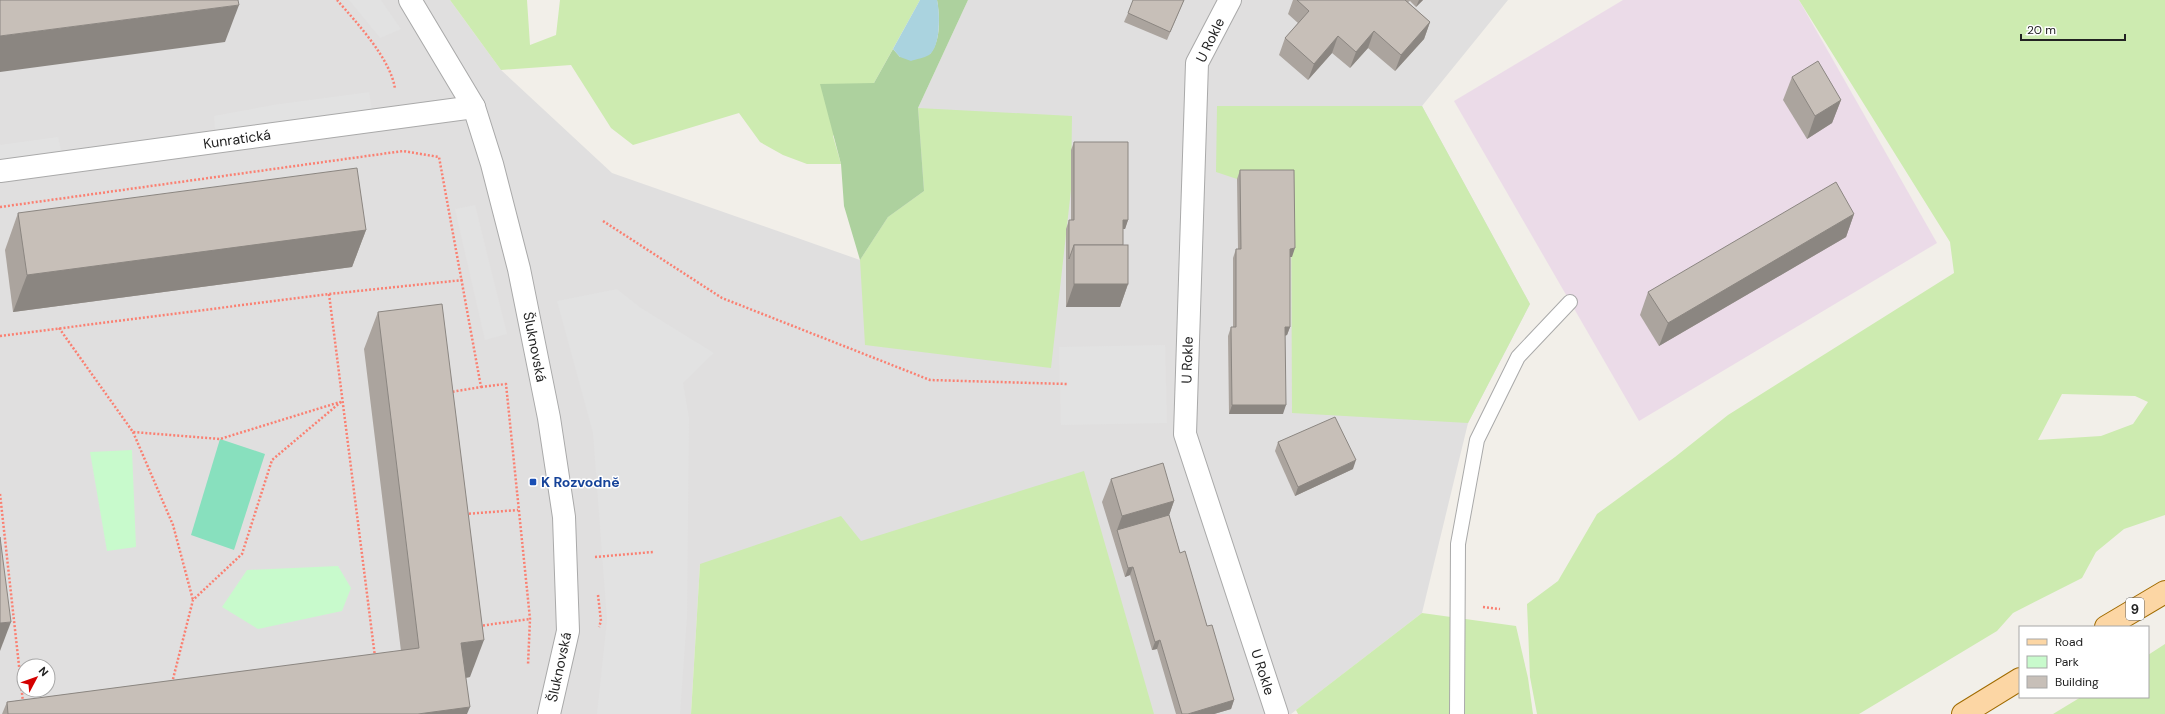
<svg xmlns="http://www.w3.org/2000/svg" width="2165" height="714" font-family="'DM Sans',sans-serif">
<rect width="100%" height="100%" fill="#f2efe9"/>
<path fill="#e0dfdf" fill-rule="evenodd" d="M0 0H450L501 70 612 173 860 260 888 217 918 108 968 0H1508L1422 106 1530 304 1468 423 1422 613 1291 714H924L700 564 691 714H0ZM24 666H48V690H24Z"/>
<path fill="#ebdbe8" d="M1623 0H1799L1937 243 1639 421 1454 101Z"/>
<g fill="#cdebb0" fill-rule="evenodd">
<path d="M450 0H527L530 45 556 35 560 0H920L874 83 833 136 841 164H807L783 155 760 142 739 113 633 145 611 128 571 65 501 70Z"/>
<path d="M1799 0H2165V515L2124 529 2096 552 2082 578 2013 613 1997 631 1859 714H1537L1530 677 1527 604 1558 581 1597 514 1675 457 1728 415 1954 273 1950 242ZM2062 394 2135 396 2148 402 2133 424 2101 436 2038 440Z"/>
<path d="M1217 106H1422L1530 304 1468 423 1292 413 1291 179H1237L1216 172Z"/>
<path d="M918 108 1072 116 1071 190 1051 368 865 345 860 260 888 217 924 191Z"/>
<path d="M1084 471 1154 714H691L700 564 841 516 861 541Z"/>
<path d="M1422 613 1516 626 1528 678 1533 714H1298L1296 710Z"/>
<path d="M2165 644V714H2053L2081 697H2148V655Z"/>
</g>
<path fill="#add19e" d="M937 0H968L918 108 924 191 888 217 860 260 844 206 841 164 820 84 874 83 893 49 900 57 930 54C941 41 940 17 937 0Z"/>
<g fill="#c8facc">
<path d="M132 450 136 547 107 551 90 452Z"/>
<path d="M338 566 351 588 342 611 258 629 222 607 247 570Z"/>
</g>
<path fill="#88e0be" d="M220 439 265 454 234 550 191 535Z"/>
<g fill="#e2e2e2">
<path d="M349 0H381L401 29 380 38Z"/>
<path d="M369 92 373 117 216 140 214 116 279 104Z"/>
<path d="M58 137 63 158 0 168V145Z"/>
<path d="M475 205 507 334 485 340 455 209Z"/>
<path d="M617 289 641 308 714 353 683 383 689 418 687 617 680 714H597L607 620 593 433 557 301Z"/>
<path d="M1165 345 1167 423 1061 425 1059 347Z"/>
</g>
<path fill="#aad3df" d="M920 0H937C940 12 941 47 929 55 924 58 916 59 911 61L900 57 893 49Z"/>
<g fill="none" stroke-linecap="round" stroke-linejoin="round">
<defs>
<path id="lane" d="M1457 714 1458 544 1477 440 1518 357 1570 302"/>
<g id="street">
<path d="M410 0 474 107 492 164 519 269 549 418 564 517 568 631 549 714"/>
<path d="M1230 0 1197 63 1185 434 1277 714"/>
<path d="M0 171 474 107"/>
</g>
<g id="primary">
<path d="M2106 627 2165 592"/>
<path d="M1963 714 2020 679"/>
</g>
</defs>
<use href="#lane" stroke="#a9a9a9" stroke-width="16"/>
<use href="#street" stroke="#a9a9a9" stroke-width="24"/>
<use href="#primary" stroke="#a06b00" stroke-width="24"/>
<g stroke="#fa8072" stroke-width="2.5" stroke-dasharray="2 2" stroke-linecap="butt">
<path d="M337 0C356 22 391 59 395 89"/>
<path d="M0 207 403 151 439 157 481 387 451 392"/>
<path d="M603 221 722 298 930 380 1067 384"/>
<path d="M329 294 375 657"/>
<path d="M59 328 133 432 220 439 340 402"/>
<path d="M0 336 329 294 463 280"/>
<path d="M481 387 506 384 530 619 528 665"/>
<path d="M133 432 173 525 193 600"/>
<path d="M0 494 23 702"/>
<path d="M465 514 518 510"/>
<path d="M595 557 653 552"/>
<path d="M598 595 601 621 599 627"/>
<path d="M1483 607 1500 609"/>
<path d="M479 626 530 619"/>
<path d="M172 683 193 600 242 554 272 460 342 401"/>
</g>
<use href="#lane" stroke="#fff" stroke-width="14"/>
<use href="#street" stroke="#fff" stroke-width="22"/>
<use href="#primary" stroke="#fcd6a4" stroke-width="22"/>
</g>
<g fill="#aba49e">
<path d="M1184 0 1167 40 1124 22 1128 13Z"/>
<path d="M1293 0H1423L1416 7 1410 1 1408 2 1430 22 1424 39 1395 71 1368 48 1350 68 1332 53 1308 80 1279 55 1285 38 1298 23 1288 14Z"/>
<path d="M1792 77 1841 100 1832 123 1807 139 1783 100Z"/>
<path d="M1074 142 1128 220 1125 229H1123V245L1128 284 1120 307H1066V229L1069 220H1071V150Z"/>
<path d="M1240 170 1292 257H1290V327L1287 335 1285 336 1283 414H1229L1228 336 1231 327H1233V258L1236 249H1238L1237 179Z"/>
<path d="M18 213 366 230 352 267 13 312 5 250Z"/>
<path d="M1854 214 1846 237 1659 346 1640 315 1648 292Z"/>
<path d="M378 312 470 677 466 678 467 714H2L7 702 401 651 364 349Z"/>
<path d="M1278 442 1353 469 1295 496 1275 451Z"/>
<path d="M1111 479 1174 501 1169 515 1180 553 1234 700 1231 709 1214 714H1176L1157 649 1152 650 1130 575 1125 577 1102 502Z"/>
</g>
<g fill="#8b8681">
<path d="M1419 0H1423L1416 7Z"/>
<path d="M239 5 225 42 0 72V36Z"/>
<path d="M1430 22 1424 39 1395 71 1401 55Z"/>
<path d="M1374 31 1368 48 1350 68 1356 52Z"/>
<path d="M1338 36 1332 53 1308 80 1314 64Z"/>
<path d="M1841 100 1832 123 1807 139 1815 116Z"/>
<path d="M1854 214 1846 237 1659 346 1668 323Z"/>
<path d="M1123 220H1128L1125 229H1120Z"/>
<path d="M366 230 352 267 13 312 27 275Z"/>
<path d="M1295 248 1292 257H1287L1290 249Z"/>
<path d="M1074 284H1128L1120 307H1066Z"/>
<path d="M1285 327H1290L1287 335 1282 336Z"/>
<path d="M1232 405H1286L1283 414H1229Z"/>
<path d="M1356 460 1353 469 1295 496 1298 487Z"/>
<path d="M1174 501 1166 524 1117 530 1122 516Z"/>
<path d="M1133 567 1130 575 1125 577 1128 568Z"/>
<path d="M11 622 0 651V623Z"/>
<path d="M484 640 470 677 448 680 461 643Z"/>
<path d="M1160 640 1157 649 1152 650 1155 642Z"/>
<path d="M1234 700 1231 709 1214 714H1188Z"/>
<path d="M470 707 467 714H418Z"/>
</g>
<g fill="#c7bfb8" stroke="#8b8681">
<path d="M0 0H238L239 5 0 36Z"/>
<path d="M1133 0H1184L1170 32 1128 13Z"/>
<path d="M1297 0H1405L1430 22 1401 55 1374 31 1356 52 1338 36 1314 64 1285 38 1309 11Z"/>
<path d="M1818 61 1841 100 1815 116 1792 77Z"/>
<path d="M1074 142H1128V220H1123V245H1074L1069 259V220H1074Z"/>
<path d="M357 168 366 230 27 275 18 213Z"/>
<path d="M1240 170H1294L1295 248 1290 249V327H1285L1286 405H1232L1231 327H1236V249H1241Z"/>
<path d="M1836 182 1854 214 1668 323 1648 292Z"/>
<rect x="1074" y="245" width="54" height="39"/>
<path d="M442 304 484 640 461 643 470 707 418 714H8L7 702 419 648 378 312Z"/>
<path d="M1335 417 1356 460 1298 487 1278 442Z"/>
<path d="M1163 463 1174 501 1122 516 1111 479Z"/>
<path d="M1169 515 1180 553 1185 551 1207 626 1212 625 1234 700 1188 714H1182L1160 640 1155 642 1133 567 1128 568 1117 530Z"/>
<path d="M0 537 11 622 0 623Z"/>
</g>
<rect fill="#1a4fb4" stroke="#fff" stroke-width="1.5" x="529" y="478" width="8" height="8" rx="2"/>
<g text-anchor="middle" stroke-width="3" stroke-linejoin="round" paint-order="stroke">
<rect fill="#fff" stroke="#646464" stroke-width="1" x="2126" y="598" width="18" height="22" rx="3"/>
<g font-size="13" font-weight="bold" fill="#222">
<text x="2135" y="614">9</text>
</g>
<g font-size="14" fill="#222" stroke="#fff">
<text transform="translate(1210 40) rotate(-64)" y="5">U Rokle</text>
<text transform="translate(237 139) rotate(-8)" y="5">Kunratická</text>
<text transform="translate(535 347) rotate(79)" y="5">Šluknovská</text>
<text transform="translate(1187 360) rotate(-88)" y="5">U Rokle</text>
<text transform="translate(559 667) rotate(-78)" y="5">Šluknovská</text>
<text transform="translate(1263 672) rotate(72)" y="5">U Rokle</text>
</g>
<g font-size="14" font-weight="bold" fill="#164399" stroke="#fff" text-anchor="start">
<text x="541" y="487">K Rozvodně</text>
</g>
</g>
<rect x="2019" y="626" width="130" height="72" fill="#ffffff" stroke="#a7a7a7"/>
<rect x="2027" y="639" width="20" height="6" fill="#fcd6a4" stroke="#a7a7a7"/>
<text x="2055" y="646" font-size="12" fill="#222222">Road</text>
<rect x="2027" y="656" width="20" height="12" fill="#c8facc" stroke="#a7a7a7"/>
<text x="2055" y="666" font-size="12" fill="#222222">Park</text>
<rect x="2027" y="676" width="20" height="12" fill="#c7bfb8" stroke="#a7a7a7"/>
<text x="2055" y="686" font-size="12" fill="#222222">Building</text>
<g transform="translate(36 678) rotate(49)"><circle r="19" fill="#ffffff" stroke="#a7a7a7"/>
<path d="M0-3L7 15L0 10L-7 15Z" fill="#d40000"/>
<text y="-6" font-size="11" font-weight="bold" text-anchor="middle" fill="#222222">N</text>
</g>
<path d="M2021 34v6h104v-6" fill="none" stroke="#222222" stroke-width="2"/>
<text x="2027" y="34" font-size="12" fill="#222222" stroke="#ffffff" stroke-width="3" paint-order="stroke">20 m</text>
</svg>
